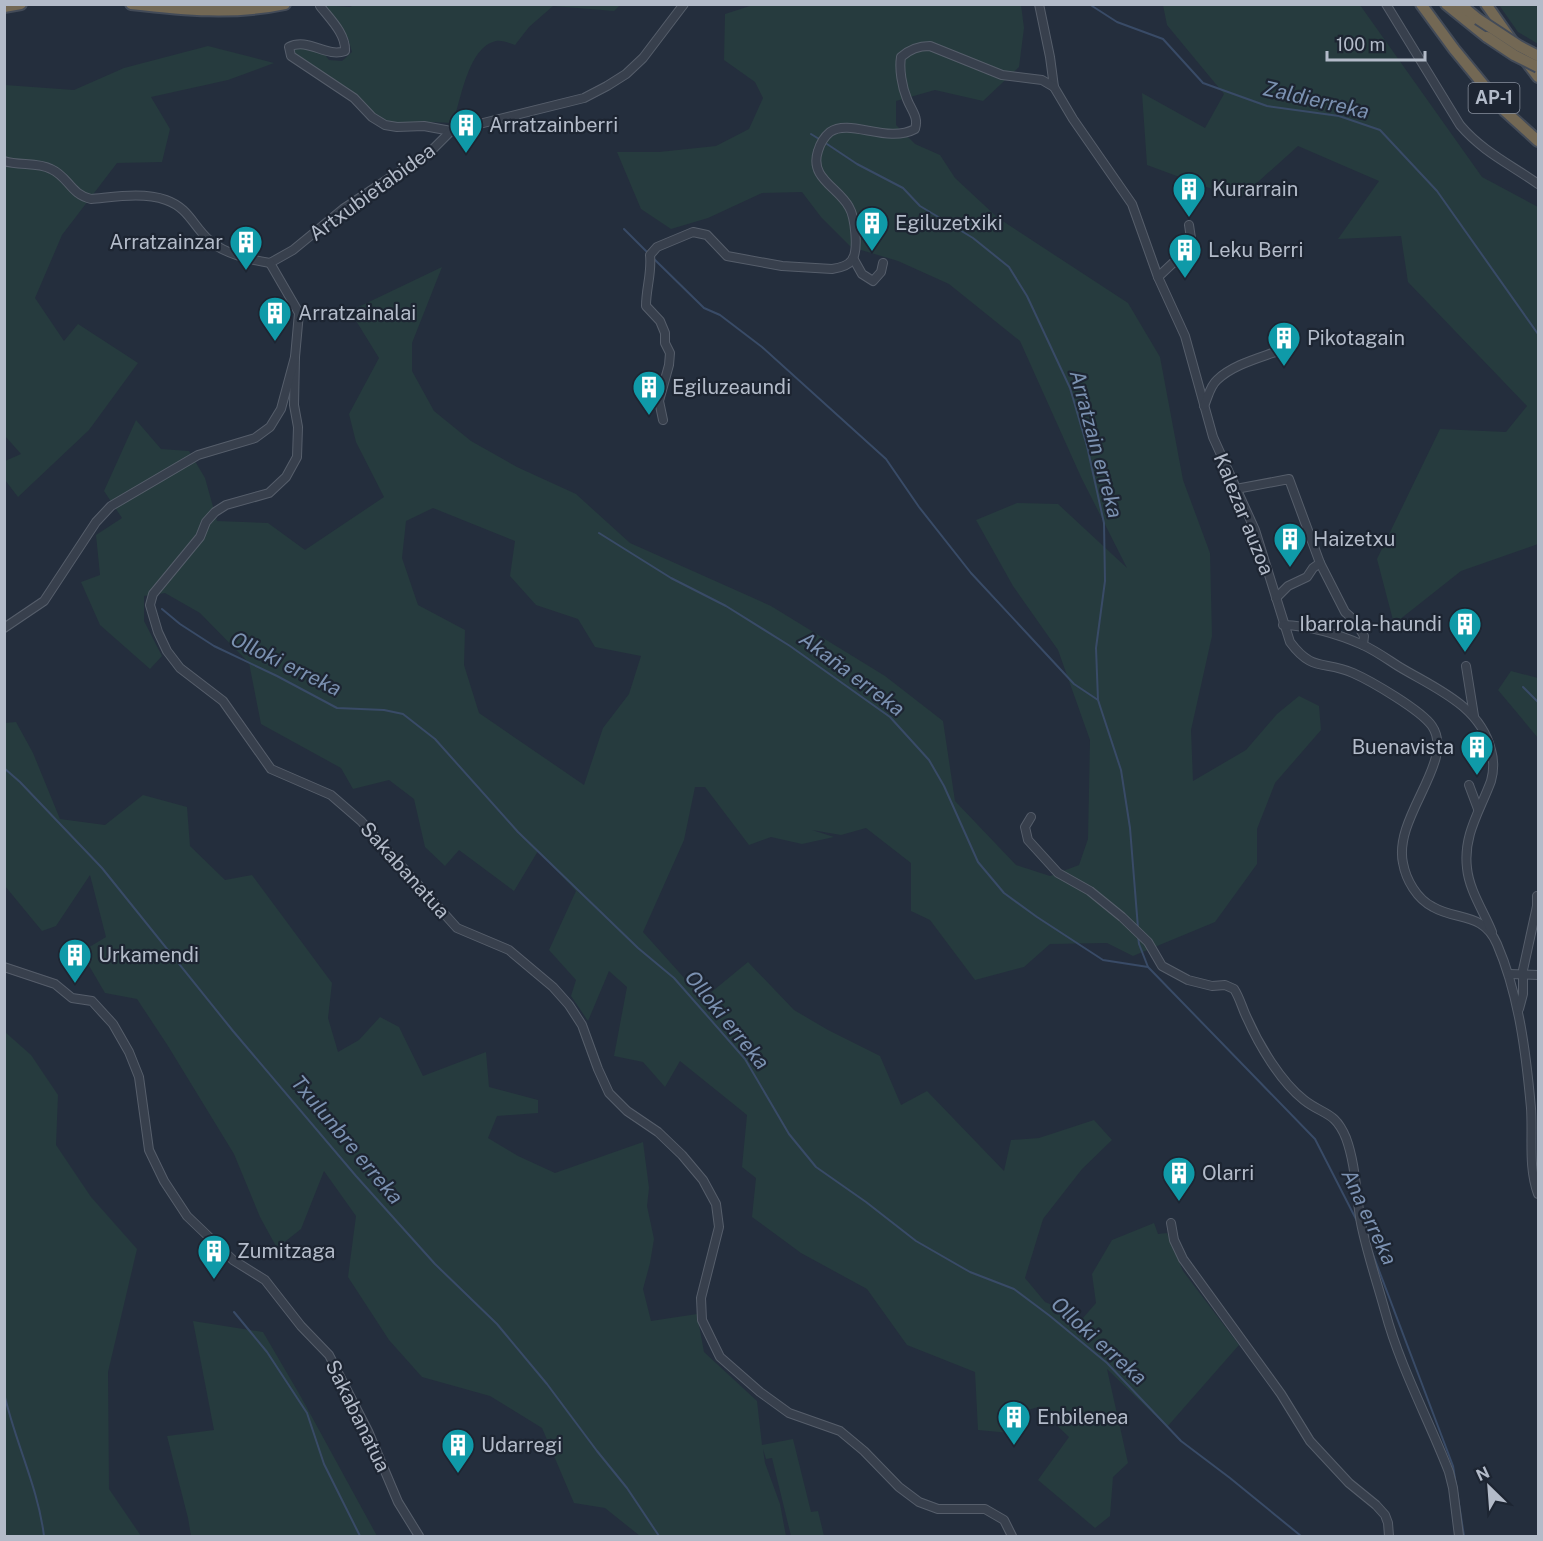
<svg xmlns="http://www.w3.org/2000/svg" width="1543" height="1541" font-family="'Public Sans',sans-serif">
<rect width="100%" height="100%" fill="#242e3d"/>
<g fill="#263b3e" fill-rule="evenodd">
<path d="M356 4 620 5 614 11 553 6 529 27 515 45C509 43 502 40 496 41 468 47 461 100 453 123L431 122 390 123 378 117 351 90 295 55 293 49 297 46 323 52 329 60 342 61 352 52 348 38 324 5 350 7Z"/>
<path d="M756 4 1021 5 1024 28 1019 67 983 101 935 90 896 101V125L915 144 940 155 955 178 998 218 1128 303 1160 357 1183 480 1210 553 1212 636 1191 730 1193 781 1246 750 1277 714 1299 696 1319 706 1321 730 1275 783 1257 829V864L1215 922 1133 956 1107 943 1050 944 1024 967 975 980 930 920 911 911V863L866 828 841 835 812 830 834 837 802 844 771 837 749 845 705 787H695L684 840 643 932 703 999 748 962 794 1010 828 1030 880 1056 901 1105 927 1091 1004 1171 1011 1140 1039 1138 1094 1120 1112 1140 1082 1169 1043 1219 1025 1278 1045 1302 1083 1318 1096 1303 1092 1274 1112 1240 1154 1223 1158 1234 1167 1233 1183 1271 1239 1345 1167 1427 1107 1369 1128 1463 1113 1477 1110 1516 1095 1528 1038 1480 1069 1437 1038 1407 1008 1416 1010 1433 978 1430 975 1372 907 1345 867 1289 801 1253 752 1217 756 1178 742 1167 747 1115 680 1061 665 1087 643 1062 614 1056 627 987 609 971 588 1021 571 996 576 980 549 950 576 891 538 851 514 891 459 850 445 866 425 847 414 799 389 780 353 789 341 768 261 724 249 663 200 613 165 593 144 596V621L162 656 150 669 100 625 81 582 100 575 96 535 122 518 104 491 136 420 161 449 189 451 205 478 217 521 268 523 305 550 384 497 356 442 349 414 379 358 350 311 442 267 412 343V371L434 411 471 441 517 467 576 494 630 543 771 606 885 676 943 721 955 801 1016 865 1050 876 1079 865 1088 839 1090 740 1058 650 1013 586 976 520 1017 503 1058 504 1127 568 1081 477 1020 341 949 284 898 261 851 247 821 217 802 192 762 193 708 218 671 229 641 209 617 152H659L716 146 749 129 763 98 755 82 724 60 725 14ZM433 508 515 541 510 576 536 605 578 619 595 647 641 656 629 694 603 728 584 785 479 713 464 665 465 630 418 605 402 558 406 521Z"/>
<path d="M1163 5H1360L1482 177 1538 207V544L1461 571 1394 624 1377 559 1440 429 1506 432 1527 406 1408 282 1401 236 1338 239 1379 181 1298 146 1239 199 1147 165 1142 93 1205 128 1224 94 1167 25Z"/>
<path d="M1499 5H1538V44L1518 32Z"/>
<path d="M208 46 274 63 228 80 151 97 170 129 162 162 117 163 62 235 35 298 64 341 78 324 138 363 89 430 18 497 5 480V461L21 454 5 436V85L74 90 124 68Z"/>
<path d="M1511 671 1538 678V738L1498 690Z"/>
<path d="M16 722 33 753 60 819 105 825 143 795 187 807 190 846 225 880 252 875 332 983 328 1018 338 1052 359 1040 380 1017 399 1027 423 1076 486 1052 489 1087 538 1100V1113L497 1116 488 1138 518 1156 555 1173 643 1142 649 1188 647 1206 654 1239 650 1263 643 1289 651 1321 697 1314 704 1352 757 1401 762 1445 793 1439 811 1512 818 1511 824 1536H791L772 1458 766 1459 763 1449 765 1463 780 1504 786 1536H640L605 1508 574 1503 542 1428 490 1396 422 1377 389 1340 348 1277 356 1216 324 1171 301 1229 277 1248 260 1217 234 1154 168 1046 137 999 105 993 81 952 106 937 90 875 56 926 42 931 5 886V723Z"/>
<path d="M5 1032 31 1055 58 1095 56 1145 91 1197 137 1249 108 1372 109 1489 141 1536H5Z"/>
<path d="M193 1321 263 1332 301 1397 377 1536H191L188 1518 167 1436 214 1430Z"/>
</g>
<g fill="none" stroke-linecap="round" stroke-linejoin="round">
<g stroke="#394b67" stroke-width="2">
<path d="M1089 4 1117 22 1163 39 1203 83 1267 106 1339 116 1380 130 1437 191 1538 334"/>
<path d="M811 134 819 139"/>
<path d="M824 142 857 164 903 188 920 206 973 238 1009 267 1027 296 1070 388 1087 446 1104 523 1105 581 1096 648 1098 700 1121 770 1130 828 1138 928"/>
<path d="M624 229 648 253"/>
<path d="M652 257 704 308 720 315 762 347 886 459 919 507 971 573 1074 684 1098 700"/>
<path d="M599 533 671 578 726 606 790 646 890 717 929 760 944 786 978 862 1004 893 1037 917 1103 960 1148 967"/>
<path d="M162 609 180 624 214 646 277 676 337 708 384 710 403 714 435 739 518 832 638 948 674 978 703 1011 745 1059 789 1134 816 1167 866 1202 916 1241 970 1272 1014 1289 1050 1316 1107 1363 1181 1441 1230 1478 1301 1536"/>
<path d="M1523 687 1538 702"/>
<path d="M4 768 20 782 102 868 233 1031 356 1176 435 1264 497 1324 547 1384 597 1451 627 1488 659 1536"/>
<path d="M1138 936 1139 944 1148 967 1315 1139 1358 1223"/>
<path d="M1372 1252 1453 1466 1464 1536"/>
<path d="M234 1312 267 1352 307 1413 324 1464 360 1536"/>
<path d="M4 1393C15 1442 38 1487 44 1536"/>
</g>
<defs>
<g id="minor">
<path d="M1039 4 1050 57 1054 87 1073 119 1132 204 1158 277 1185 336 1213 437 1255 530 1290 642C1313 673 1324 660 1353 673 1371 681 1421 710 1432 726 1456 761 1393 817 1403 863 1406 880 1417 899 1433 907 1457 921 1483 912 1497 944 1519 995 1526 1053 1531 1108 1533 1138 1528 1166 1538 1194"/>
<path d="M1386 4 1460 125C1483 152 1510 164 1538 184"/>
<path d="M320 6C330 19 346 34 345 51 326 58 308 37 289 47L291 56 354 98 372 117 385 125 397 127 424 126 451 131"/>
<path d="M4 161C19 166 37 162 51 169 69 177 70 194 91 199 115 197 143 192 166 200 189 208 193 226 209 240 224 254 251 260 270 263"/>
<path d="M853 258 862 274 873 281 881 272 883 263"/>
<path d="M270 263 293 250 343 209 391 177 426 156 451 131 584 98 607 86 626 74 643 58 684 4"/>
<path d="M1158 277 1192 245 1189 225"/>
<path d="M295 357 294 405 298 427 297 457 286 477 269 493 226 505 215 512 206 522 200 537 153 594 150 605 158 632 167 651 180 668 223 701 271 769 331 795 361 821 457 928 509 950 553 987 569 1005 582 1025 598 1069 609 1093 627 1111 658 1132 682 1155 703 1180 716 1204 719 1227 701 1298 702 1320 720 1357 760 1392 789 1413 840 1431 864 1451 899 1487 919 1502 938 1509H985L1004 1520 1012 1536"/>
<path d="M1204 406C1208 397 1210 386 1217 380 1232 365 1259 358 1278 351L1286 350 1288 353"/>
<path d="M663 420 659 401 669 365 670 353 665 343V333L660 321 646 306C646 288 652 273 650 255L657 247 693 232 707 235 727 256 782 266 832 269C839 268 848 266 852 260 859 250 855 217 849 207 838 187 809 178 818 151 820 144 824 137 830 132 850 118 887 144 915 129 919 117 911 110 907 99 902 87 899 69 901 57 910 49 918 46 930 46L1002 75 1042 80 1054 87"/>
<path d="M1236 489 1289 479 1320 563 1345 612 1355 621 1364 636 1363 645C1376 651 1387 659 1398 666 1434 688 1480 705 1491 750 1494 760 1494 770 1491 781 1480 811 1463 835 1467 868 1469 890 1484 912 1492 932"/>
<path d="M1276 598 1288 586 1307 577 1313 568 1320 563"/>
<path d="M1283 625C1311 626 1338 634 1363 645"/>
<path d="M4 628 44 601 96 522 111 506 198 455 255 438 270 427 281 409 295 357 299 313 270 263"/>
<path d="M1466 666 1474 716"/>
<path d="M1469 785 1478 809"/>
<path d="M1031 817 1025 827 1028 840 1058 873 1090 891 1122 917 1148 942 1162 966 1188 980 1212 986 1225 985 1234 989C1240 998 1242 1008 1247 1018 1259 1045 1280 1081 1304 1100 1323 1115 1335 1111 1346 1138 1356 1165 1356 1196 1361 1223 1367 1253 1377 1282 1385 1311 1400 1367 1428 1418 1449 1472L1453 1488 1459 1536"/>
<path d="M4 967 55 984 72 998 92 1001 113 1024 129 1052 139 1077 149 1150 164 1181 187 1216 233 1260 265 1280 301 1326 329 1355 368 1431 398 1502 419 1536"/>
<path d="M1509 974 1538 975"/>
<path d="M1519 1009 1523 994V970L1537 906V896"/>
<path d="M1171 1223 1174 1240 1183 1259 1281 1394 1310 1441 1349 1483 1376 1505 1385 1515 1388 1523 1389 1536"/>
</g>
<g id="highway">
<path d="M131 4C183 10 234 15 285 4"/>
<path d="M1421 4 1454 49 1505 111 1538 141"/>
<path d="M1446 4 1487 37"/>
<path d="M1460 4 1478 19"/>
<path d="M1486 4 1512 41"/>
<path d="M4 7 21 4"/>
<path d="M1526 61 1538 77"/>
</g>
</defs>
<use href="#minor" stroke="#565e6b" stroke-width="10"/>
<use href="#highway" stroke="#434b58" stroke-width="14"/>
<use href="#minor" stroke="#38404d" stroke-width="8"/>
<use href="#highway" stroke="#736854" stroke-width="10"/>
<defs>
<g id="highway-bridge">
<path d="M1478 19 1519 46 1538 56"/>
<path d="M1487 37 1514 55 1538 67"/>
</g>
</defs>
<use href="#highway-bridge" stroke="#434b58" stroke-width="14" stroke-linecap="butt"/>
<use href="#highway-bridge" stroke="#736854" stroke-width="10"/>
</g>
<defs>
<symbol id="building-pin" viewBox="-11 -11 22 30"><path d="M0 17L-7.5 6A9.5 9.5 0 1 1 7.5 6Z" fill="#0f9aa8" stroke="#1d2532"/><path d="M-4-6H4V6H1V3H-1V6H-4ZM-2.5-4.3h1.7v1.8h-1.7ZM.8-4.3h1.7v1.8H.8ZM-2.5-1h1.7V.8h-1.7ZM.8-1h1.7V.8H.8Z" fill="#fff"/></symbol>
</defs>
<g fill-rule="evenodd">
<use href="#building-pin" x="447" y="106" width="38" height="52"/>
<use href="#building-pin" x="1170" y="170" width="38" height="52"/>
<use href="#building-pin" x="853" y="204" width="38" height="52"/>
<use href="#building-pin" x="227" y="223" width="38" height="52"/>
<use href="#building-pin" x="1166" y="231" width="38" height="52"/>
<use href="#building-pin" x="256" y="294" width="38" height="52"/>
<use href="#building-pin" x="1265" y="319" width="38" height="52"/>
<use href="#building-pin" x="630" y="368" width="38" height="52"/>
<use href="#building-pin" x="1271" y="520" width="38" height="52"/>
<use href="#building-pin" x="1446" y="605" width="38" height="52"/>
<use href="#building-pin" x="1458" y="728" width="38" height="52"/>
<use href="#building-pin" x="56" y="936" width="38" height="52"/>
<use href="#building-pin" x="1160" y="1154" width="38" height="52"/>
<use href="#building-pin" x="195" y="1232" width="38" height="52"/>
<use href="#building-pin" x="995" y="1398" width="38" height="52"/>
<use href="#building-pin" x="439" y="1426" width="38" height="52"/>
</g>
<g text-anchor="middle" stroke-width="4.5" stroke-linejoin="round" paint-order="stroke">
<rect fill="#1d2532" stroke="#868e9c" stroke-width="1.5" x="1468.5" y="83" width="51" height="30" rx="4.5"/>
<g font-size="18" font-weight="bold" fill="#b3bbc9">
<text x="1494" y="104">AP-1</text>
</g>
<g font-size="20" fill="#b3bbc9" stroke="#1d2532" text-anchor="start">
<text x="489" y="132">Arratzainberri</text>
<text x="1212" y="196">Kurarrain</text>
<text x="895" y="230">Egiluzetxiki</text>
<text x="223" y="249" text-anchor="end">Arratzainzar</text>
<text x="1208" y="257">Leku Berri</text>
<text x="298" y="320">Arratzainalai</text>
<text x="1307" y="345">Pikotagain</text>
<text x="672" y="394">Egiluzeaundi</text>
<text x="1313" y="546">Haizetxu</text>
<text x="1442" y="631" text-anchor="end">Ibarrola-haundi</text>
<text x="1454" y="754" text-anchor="end">Buenavista</text>
<text x="98" y="962">Urkamendi</text>
<text x="1202" y="1180">Olarri</text>
<text x="237" y="1258">Zumitzaga</text>
<text x="1037" y="1424">Enbilenea</text>
<text x="481" y="1452">Udarregi</text>
</g>
<g font-size="20" fill="#b3bbc9" stroke="#1d2532">
<text transform="translate(372 192) rotate(-36)" y="7">Artxubietabidea</text>
<text transform="translate(1244 514) rotate(68)" y="7">Kalezar auzoa</text>
<text transform="translate(405 870) rotate(48)" y="7">Sakabanatua</text>
<text transform="translate(358 1416) rotate(64)" y="7">Sakabanatua</text>
</g>
<g font-size="21" font-style="italic" fill="#7b91b1" stroke="#1d2532">
<text transform="translate(1316 100) rotate(13)" y="7">Zaldierreka</text>
<text transform="translate(1096 444) rotate(75)" y="7">Arratzain erreka</text>
<text transform="translate(286 664) rotate(26)" y="7">Olloki erreka</text>
<text transform="translate(852 674) rotate(37)" y="7">Akaña erreka</text>
<text transform="translate(727 1020) rotate(51)" y="7">Olloki erreka</text>
<text transform="translate(347 1140) rotate(50)" y="7">Txulunbre erreka</text>
<text transform="translate(1369 1217) rotate(65)" y="7">Ana erreka</text>
<text transform="translate(1099 1341) rotate(42)" y="7">Olloki erreka</text>
</g>
</g>
<rect width="1543" height="1541" fill="none" stroke="#b3bbc9" stroke-width="12"/>
<g transform="translate(1489 1487) rotate(335)" stroke="#1d2532" stroke-width="4.5" paint-order="stroke">
<path d="M0-4.5L10 22L0 15L-10 22Z" fill="#b3bbc9"/>
<text y="-9" font-size="16" font-weight="bold" text-anchor="middle" fill="#b3bbc9">N</text>
</g>
<path d="M1327 51v9h98v-9" fill="none" stroke="#b3bbc9" stroke-width="3"/>
<text x="1336" y="51" font-size="18" fill="#b3bbc9" stroke="#1d2532" stroke-width="4.5" paint-order="stroke">100 m</text>
</svg>
